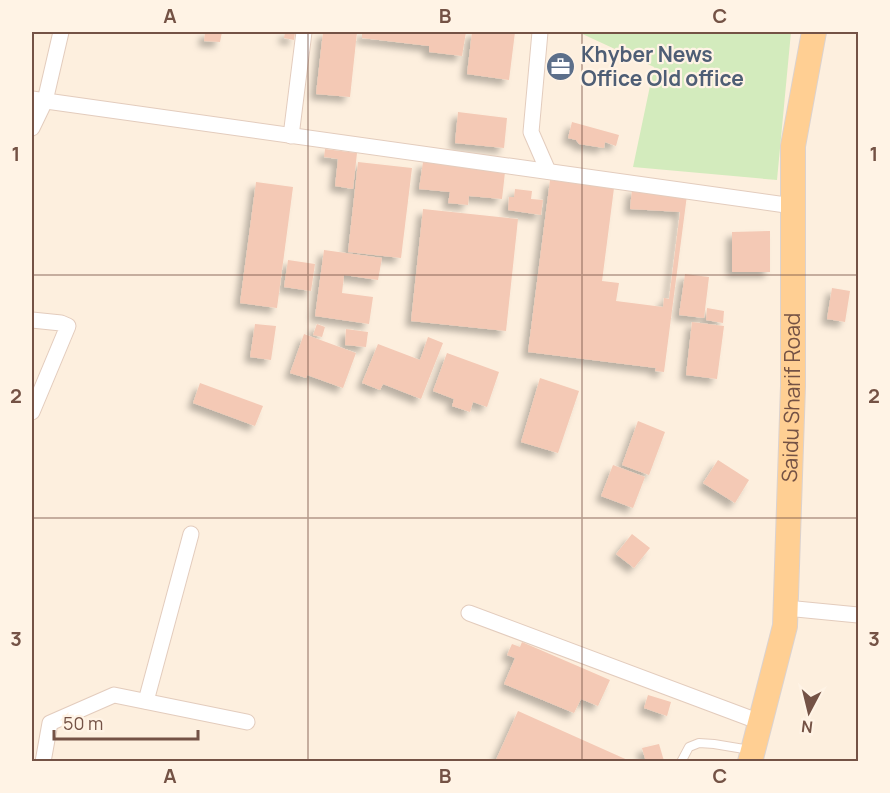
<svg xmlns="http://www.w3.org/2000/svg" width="890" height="793" font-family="Manrope,sans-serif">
<defs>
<filter id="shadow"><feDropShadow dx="-5.5" dy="5.5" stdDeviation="3" flood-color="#0004"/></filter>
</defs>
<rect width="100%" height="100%" fill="#fdefde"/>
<path fill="#d3ebbd" d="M578 32H791L777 180 633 167 654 67Z"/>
<g fill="#f4c9b5" filter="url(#shadow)">
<path d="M205 32H222L220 42 204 41Z"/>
<path d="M285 32H295L294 40 284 38Z"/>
<path d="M323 32H357L350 97 316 94Z"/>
<path d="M362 32H466L462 56 429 52V46L362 38Z"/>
<path d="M472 32H515L509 80 467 74Z"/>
<path d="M458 112 507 118 504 148 455 143Z"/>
<path d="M572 122 619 135 616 146 605 142 604 148 579 144 576 140 568 138Z"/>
<path d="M325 149 357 153 353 189 335 186 338 159 324 157Z"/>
<path d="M358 162 412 168 401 258 348 252Z"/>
<path d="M423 162 505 172 502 199 469 196 468 205 448 203 450 192 419 189Z"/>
<path d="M550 180 614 188 602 281 619 283 616 301 663 307 664 298 669 299 680 212 630 209 632 189 687 195 664 372 655 371 656 368 528 352Z"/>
<path d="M256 182 293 187 277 308 240 303Z"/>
<path d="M515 189 532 191 531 199 543 200 541 215 508 210 509 197H514Z"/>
<path d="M423 209 518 219 506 331 411 321Z"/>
<path d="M770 231V272H732V232Z"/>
<path d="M324 250 382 258 378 280 344 275 342 293 373 297 369 324 315 316Z"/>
<path d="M288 260 315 264 311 291 284 287Z"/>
<path d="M685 274 709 277 704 318 679 315Z"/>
<path d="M832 288 850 291 845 322 827 319Z"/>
<path d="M707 308 724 311 723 323 706 320Z"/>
<path d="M692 322 724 326 717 379 686 375Z"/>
<path d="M255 324 276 326 271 360 250 357Z"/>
<path d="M317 324 325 327 322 337 313 335Z"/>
<path d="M346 329 368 332 366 347 345 345Z"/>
<path d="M304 334 356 353 343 388 307 375 306 378 290 373Z"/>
<path d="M428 337 443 343 421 399 383 384 380 390 362 383 378 344 420 360Z"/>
<path d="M447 353 499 372 487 407 473 402 470 412 452 406 454 399 433 391Z"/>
<path d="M540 378 579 391 558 453 521 442Z"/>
<path d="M200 383 263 406 255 426 193 403Z"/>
<path d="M638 421 665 432 649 475 622 465Z"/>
<path d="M718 460 749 480 735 503 703 483Z"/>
<path d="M613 465 645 477 633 508 601 496Z"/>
<path d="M632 534 650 548 634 568 616 554Z"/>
<path d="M522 642 610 680 598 706 581 699 574 713 504 684 515 658 507 655 512 644 520 647Z"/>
<path d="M648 695 671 702 667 716 644 708Z"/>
<path d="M518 711 632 762H495Z"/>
<path d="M659 744 664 761 646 762 642 748Z"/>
</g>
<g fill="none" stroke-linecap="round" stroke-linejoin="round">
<defs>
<path id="service" d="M681 762 689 747 699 743 714 744 750 750"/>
<g id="minor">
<path d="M540 32 531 132 548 171"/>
<path d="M32 99 793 206"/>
<path d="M32 128 45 101 61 32"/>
<path d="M291 136 304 32"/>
<path d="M32 320 61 323 68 326 32 412"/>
<path d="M786 608 858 615"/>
<path d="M469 613 760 722"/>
<path d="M146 701 191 534"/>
<path d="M43 762 50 723 114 695 247 722"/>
</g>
<g id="primary">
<path id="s1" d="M750 762 785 626 793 386V146L814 32"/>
</g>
</defs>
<use href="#service" stroke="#e3ccbd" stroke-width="10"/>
<use href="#minor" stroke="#e3ccbd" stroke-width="17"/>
<use href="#primary" stroke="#dbd2cf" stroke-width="26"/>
<use href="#service" stroke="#fff" stroke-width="8"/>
<use href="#minor" stroke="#fff" stroke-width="15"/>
<use href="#primary" stroke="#ffcf93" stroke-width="24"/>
</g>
<path fill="none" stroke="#745245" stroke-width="1.5" stroke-opacity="0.55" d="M308 32V762M582 32V762M32 275H858M32 518H858"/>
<defs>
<symbol id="office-disc" viewBox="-11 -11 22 22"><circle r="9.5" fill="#5c6f8a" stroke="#fff3e5"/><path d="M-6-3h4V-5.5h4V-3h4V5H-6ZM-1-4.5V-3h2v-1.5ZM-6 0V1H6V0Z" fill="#fff"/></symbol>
</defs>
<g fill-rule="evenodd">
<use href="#office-disc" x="544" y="50" width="33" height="33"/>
</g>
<g text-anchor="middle" stroke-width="4.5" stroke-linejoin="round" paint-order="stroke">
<g font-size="21" font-weight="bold" fill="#4e5e75" stroke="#fff3e5" text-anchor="start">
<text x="581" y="62">Khyber News<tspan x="581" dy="24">Office Old office</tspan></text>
</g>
<g font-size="21" fill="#745245" stroke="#fff3e5">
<text dy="7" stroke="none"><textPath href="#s1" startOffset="369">Saidu Sharif Road</textPath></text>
</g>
</g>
<rect width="890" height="793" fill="none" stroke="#fff3e5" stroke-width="66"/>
<g transform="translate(809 712) rotate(187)" stroke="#fff3e5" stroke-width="4.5" paint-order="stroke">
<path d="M0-4.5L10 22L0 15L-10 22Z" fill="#745245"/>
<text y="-9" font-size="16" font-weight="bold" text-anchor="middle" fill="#745245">N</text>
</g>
<path d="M54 730v9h144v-9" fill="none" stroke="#745245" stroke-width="3"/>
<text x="63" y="730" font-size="18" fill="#745245" stroke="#fff3e5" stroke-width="4.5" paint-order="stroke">50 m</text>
<rect x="33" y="33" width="824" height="727" fill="none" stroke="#745245" stroke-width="2"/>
<g font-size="20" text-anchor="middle" font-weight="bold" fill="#745245">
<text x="170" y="23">A</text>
<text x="445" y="23">B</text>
<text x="720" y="23">C</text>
<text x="16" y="161">1</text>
<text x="874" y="161">1</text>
<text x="16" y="403">2</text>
<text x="874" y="403">2</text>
<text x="16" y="646">3</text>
<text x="874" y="646">3</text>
<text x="170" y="783">A</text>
<text x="445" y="783">B</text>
<text x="720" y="783">C</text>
</g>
</svg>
